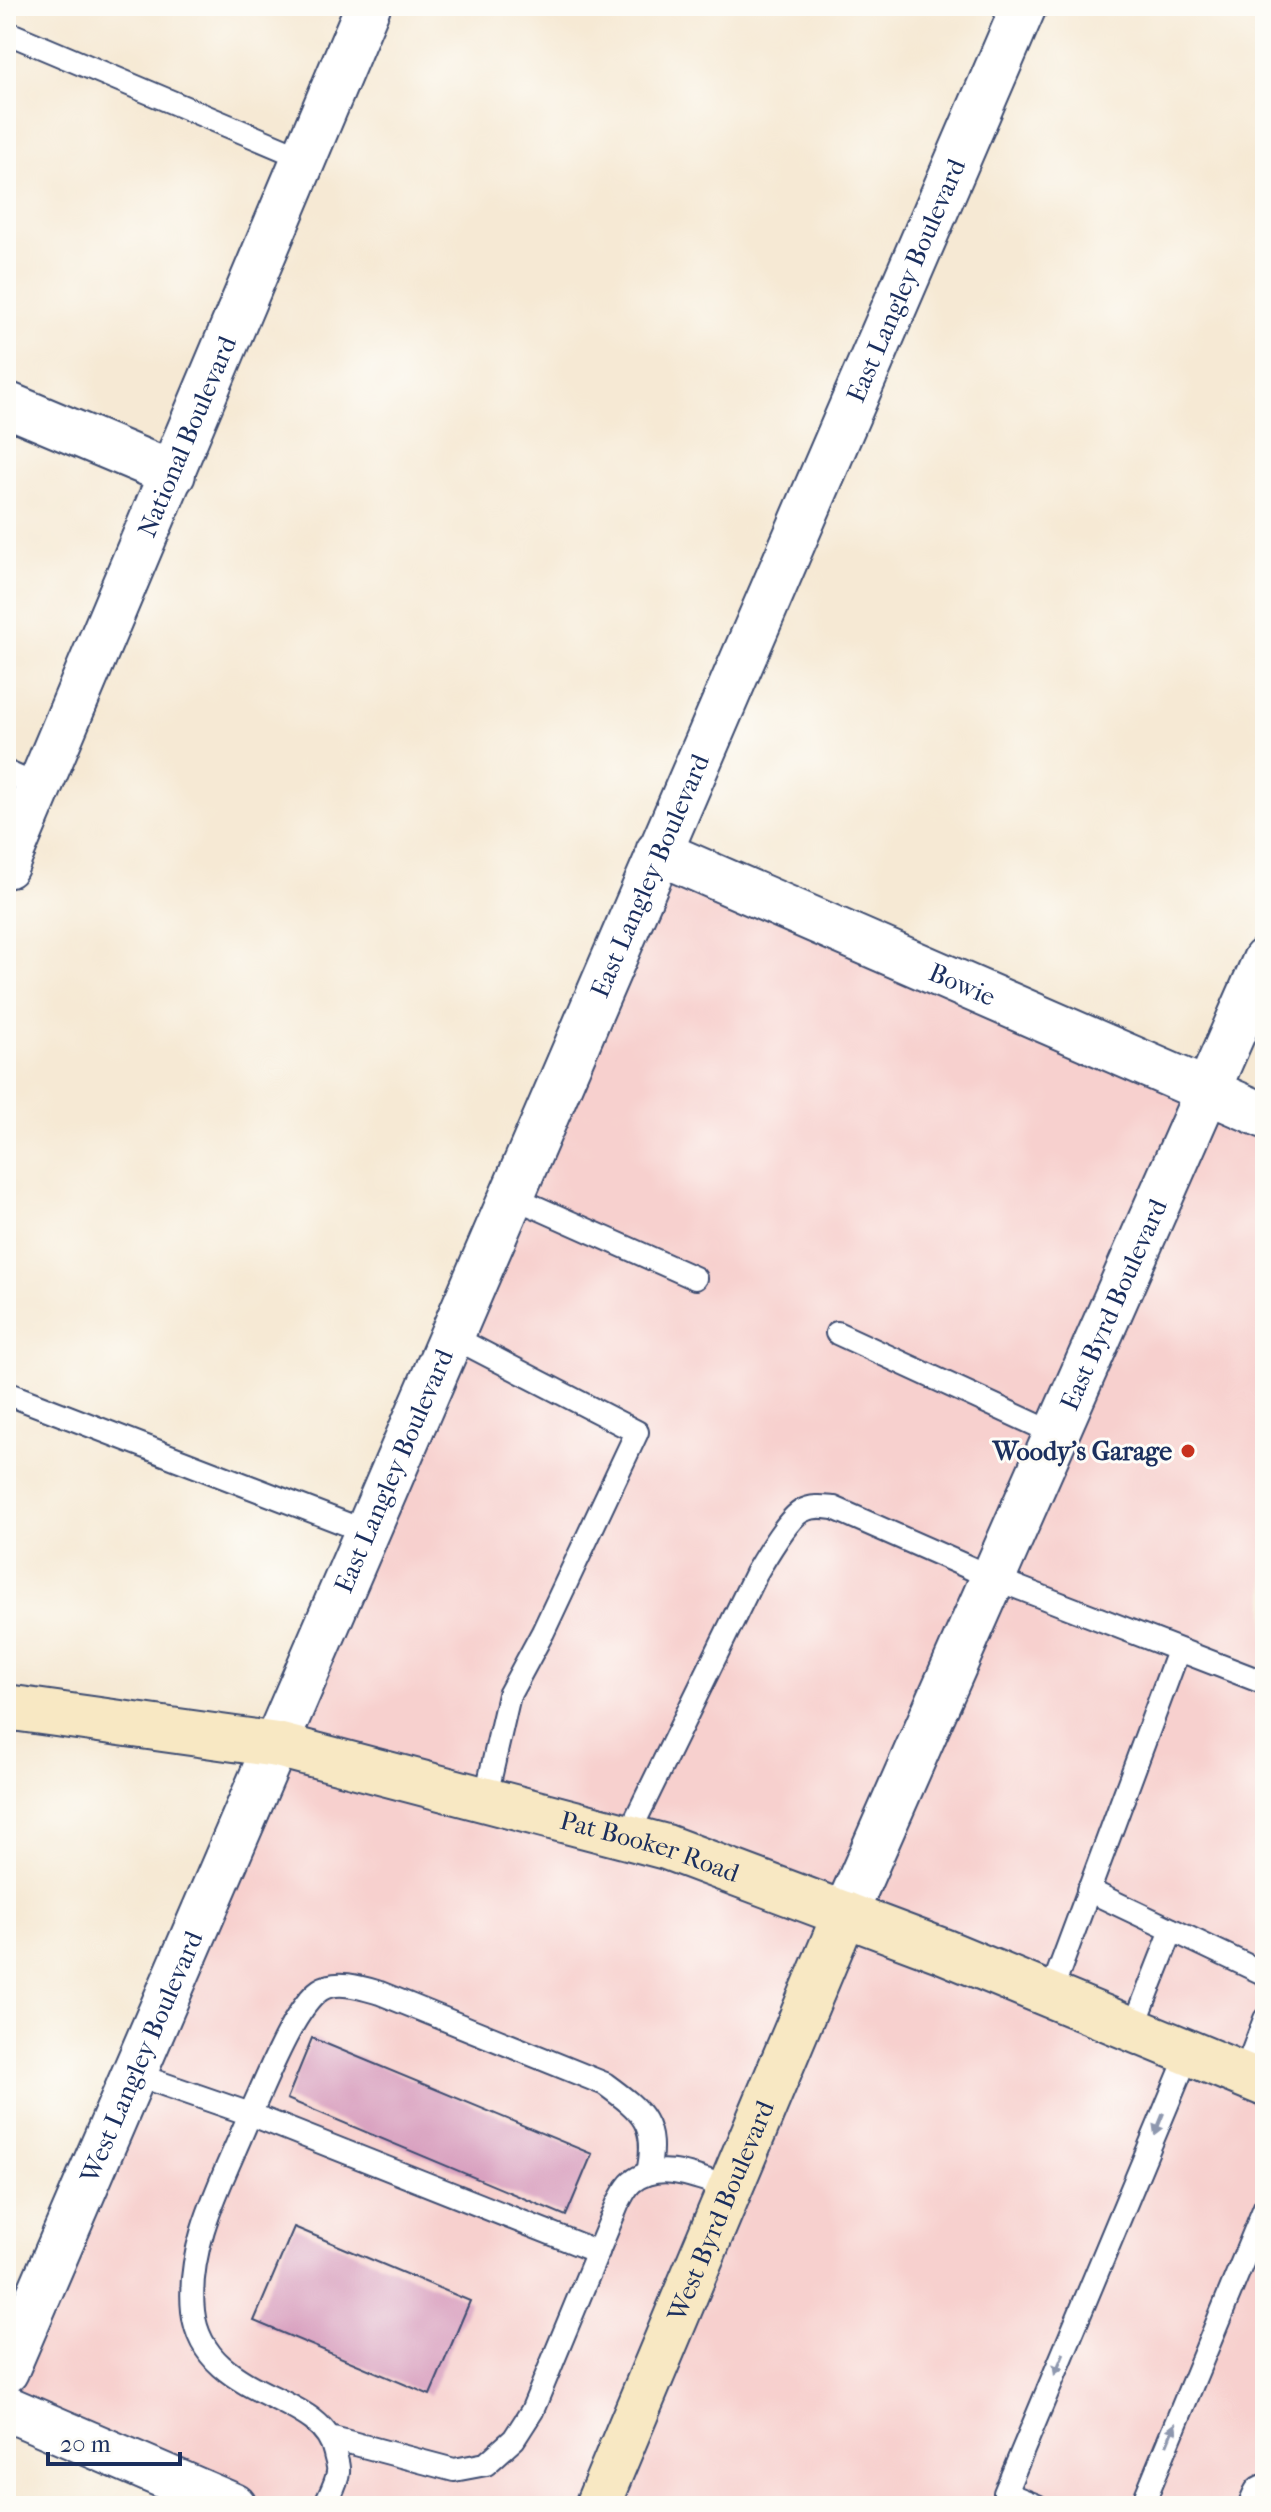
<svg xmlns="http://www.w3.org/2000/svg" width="1271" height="2512" font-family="'IM FELL French Canon',serif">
<rect width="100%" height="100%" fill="#fdfcf7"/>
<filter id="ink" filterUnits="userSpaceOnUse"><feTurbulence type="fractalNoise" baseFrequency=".0125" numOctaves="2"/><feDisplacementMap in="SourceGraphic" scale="16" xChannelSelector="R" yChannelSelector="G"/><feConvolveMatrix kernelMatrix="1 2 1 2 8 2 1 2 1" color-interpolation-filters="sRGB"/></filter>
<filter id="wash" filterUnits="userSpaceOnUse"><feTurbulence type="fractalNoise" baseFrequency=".006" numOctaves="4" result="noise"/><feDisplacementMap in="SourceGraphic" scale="32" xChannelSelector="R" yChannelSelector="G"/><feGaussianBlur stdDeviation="1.8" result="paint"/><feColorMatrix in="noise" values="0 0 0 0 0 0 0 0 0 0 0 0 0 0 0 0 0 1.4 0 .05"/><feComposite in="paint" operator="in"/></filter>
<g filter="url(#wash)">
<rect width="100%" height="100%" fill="#f6e9d4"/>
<path fill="#f7d0ce" d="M658 852 1265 1116V2506H234L6 2408Z"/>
<g id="blocks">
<g fill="#d9a1c0">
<path d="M312 2038 592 2154 566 2216 287 2099Z"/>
<path d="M294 2227 470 2301 430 2395 254 2321Z"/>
</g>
</g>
</g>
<g filter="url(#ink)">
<use href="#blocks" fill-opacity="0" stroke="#3c4b70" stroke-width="2"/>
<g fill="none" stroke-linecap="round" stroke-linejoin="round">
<defs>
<g id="lane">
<path d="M6 32 304 158"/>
<path d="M6 772 40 787"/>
<path d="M511 1196 695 1278"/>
<path d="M837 1333 1056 1434"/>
<path d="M451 1336 637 1432 543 1632 509 1695 485 1800"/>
<path d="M6 1393 367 1532"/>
<path d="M627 1837 756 1573C765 1558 788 1518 802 1511 812 1505 824 1507 834 1508L993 1578 1265 1683"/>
<path d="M1088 1890 1265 1974"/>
<path d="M1050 1995 1178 1651"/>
<path d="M1133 2029 1172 1930"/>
<path d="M134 2074 250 2114C225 2176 186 2243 193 2311 203 2402 324 2390 335 2454 336 2459 339 2467 338 2472 337 2483 329 2496 325 2506"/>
<path d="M1244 2075 1265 2019"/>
<path d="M598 2252 250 2114C265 2083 293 2009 320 1990 337 1979 363 1988 380 1993L605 2084C643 2112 658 2124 648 2173"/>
<path d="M333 2438 454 2470 486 2464 514 2439 532 2411 618 2203C622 2196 626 2187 632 2182 661 2159 700 2179 730 2188"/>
<path d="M1037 2506 1005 2493 1189 2052"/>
<path d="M1142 2506 1265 2207"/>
</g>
<g id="street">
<path d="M6 404 173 474"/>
<path id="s1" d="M658 852 1265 1116"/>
<path id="s2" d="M6 866 368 6"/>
<path id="s3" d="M845 1914 1265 960"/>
<path id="s4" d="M6 2371 1024 6"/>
<path d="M6 2408 234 2506"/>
<path d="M1261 2506 1265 2497"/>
</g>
<g id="secondary">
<path id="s5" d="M6 1707 277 1745 666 1847 943 1951 1265 2084"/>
<path id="s6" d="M597 2506 845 1914"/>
</g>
</defs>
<use href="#lane" stroke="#3c4b70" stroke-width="26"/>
<use href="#street" stroke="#3c4b70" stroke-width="48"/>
<use href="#secondary" stroke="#3c4b70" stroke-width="48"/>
<use href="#lane" stroke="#fff" stroke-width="22"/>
<use href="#street" stroke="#fff" stroke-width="44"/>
<use href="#secondary" stroke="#f8e8c3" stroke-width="44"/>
</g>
<defs><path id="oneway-solid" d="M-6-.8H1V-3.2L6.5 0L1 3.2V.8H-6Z" transform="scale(2)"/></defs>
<g fill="#8d97ae">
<use href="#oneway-solid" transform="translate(1159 2124) rotate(112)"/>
<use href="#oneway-solid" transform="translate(1059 2364) rotate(113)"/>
<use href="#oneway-solid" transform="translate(1171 2434) rotate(-68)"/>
</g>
</g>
<circle fill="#c8321e" stroke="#fdfcf7" stroke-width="3" cx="1188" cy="1451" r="8"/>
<g text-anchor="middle" stroke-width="6" stroke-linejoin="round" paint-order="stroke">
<g font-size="26" fill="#1b2f5e" stroke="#fdfcf7">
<text dy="9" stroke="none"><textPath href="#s4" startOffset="2276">East Langley Boulevard</textPath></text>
<text dy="9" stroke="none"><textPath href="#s2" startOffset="466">National Boulevard</textPath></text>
<text dy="9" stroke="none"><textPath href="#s4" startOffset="1628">East Langley Boulevard</textPath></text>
<text dy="9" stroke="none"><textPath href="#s1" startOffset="332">Bowie</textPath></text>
<text dy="9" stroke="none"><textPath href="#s3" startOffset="666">East Byrd Boulevard</textPath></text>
<text dy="9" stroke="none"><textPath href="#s4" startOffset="980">East Langley Boulevard</textPath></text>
<text dy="9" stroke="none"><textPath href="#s5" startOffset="660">Pat Booker Road</textPath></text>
<text dy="9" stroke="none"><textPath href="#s4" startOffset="342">West Langley Boulevard</textPath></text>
<text dy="9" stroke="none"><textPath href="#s6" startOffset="320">West Byrd Boulevard</textPath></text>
</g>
<g font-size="26" font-weight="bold" fill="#1b2f5e" stroke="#fdfcf7" text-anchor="end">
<text x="1172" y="1460">Woody's Garage</text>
</g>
</g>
<rect width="1271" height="2512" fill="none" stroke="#fdfcf7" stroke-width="32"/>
<path d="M48 2452v12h132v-12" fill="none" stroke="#1b2f5e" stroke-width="4"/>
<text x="60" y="2452" font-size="24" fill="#1b2f5e" stroke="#fdfcf7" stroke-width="6" paint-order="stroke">20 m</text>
</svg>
